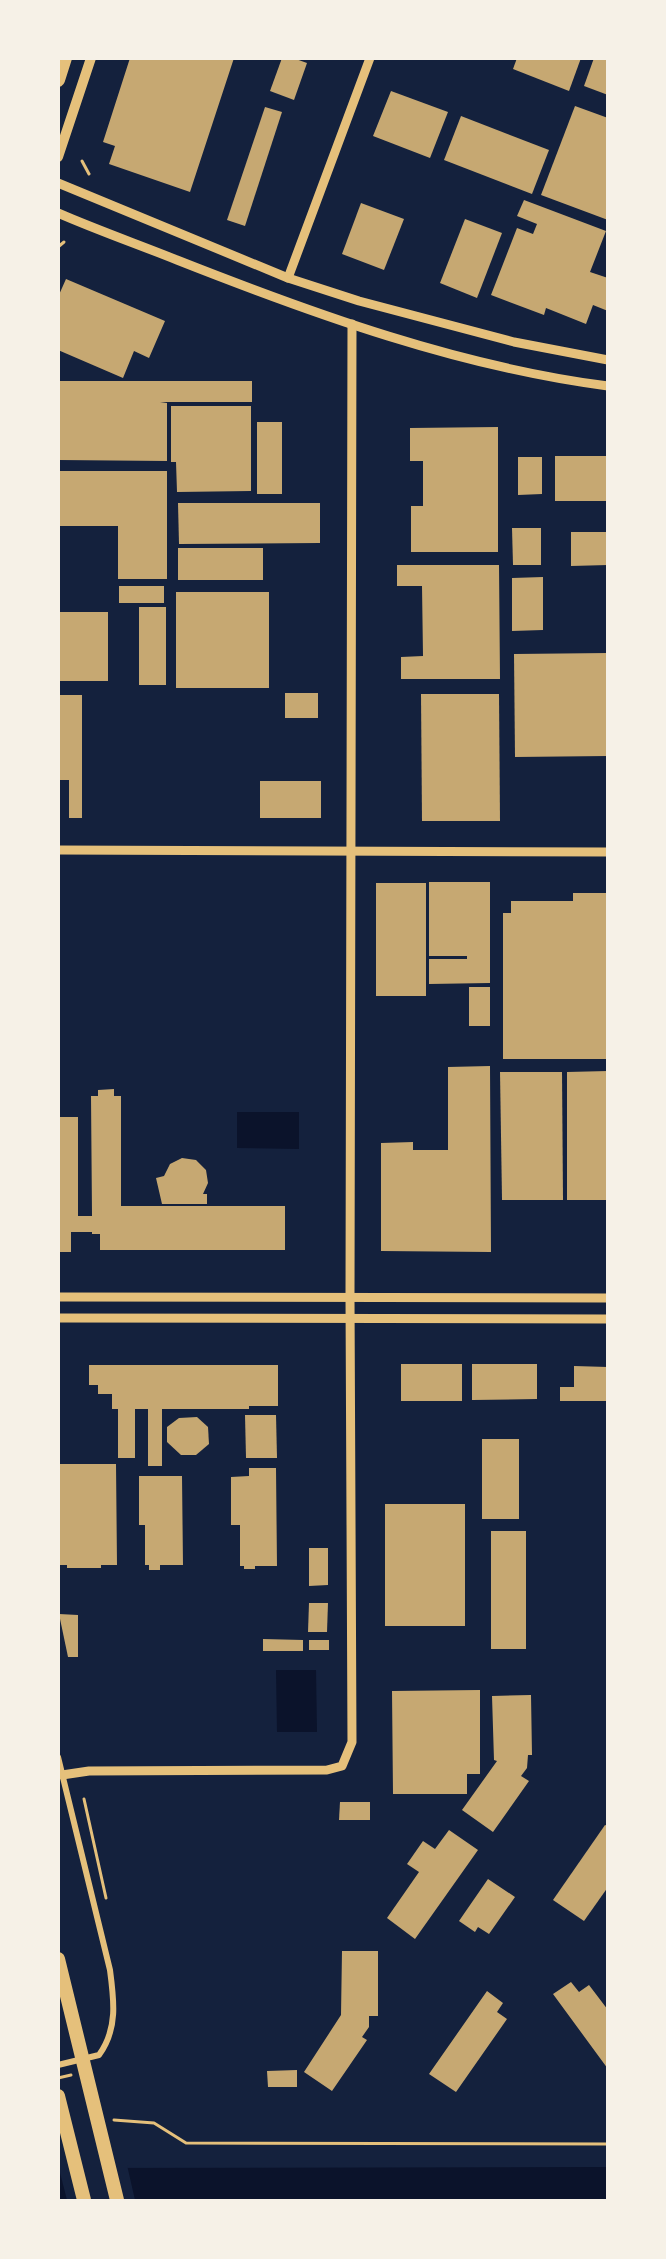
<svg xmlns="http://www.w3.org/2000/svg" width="666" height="2259" font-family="Manrope,sans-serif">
<rect width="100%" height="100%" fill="#14213d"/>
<g fill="#0b132b">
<path d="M237 1112H299V1149L237 1148Z"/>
<path d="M276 1670H316L317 1732H277Z"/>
<path d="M607 2167V2200H59L58 2168Z"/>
</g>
<path fill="#14213d" d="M58 2165H127L135 2200H67Z"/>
<g fill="#c6a872">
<path d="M130 58H234L190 192 109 164 115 146 103 142Z"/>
<path d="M282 58H293L307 63 294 100 270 91Z"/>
<path d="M517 58H581L569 91 513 69Z"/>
<path d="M594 58H608V95L584 86Z"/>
<path d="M391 91 448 112 430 158 373 136Z"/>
<path d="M575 106 608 118V220L541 195Z"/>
<path d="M265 107 282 112 245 226 227 220Z"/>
<path d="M461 116 549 150 532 194 444 160Z"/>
<path d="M524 200 606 231 590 272 608 278V311L593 305 586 324 546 308 544 315 491 295 517 228 533 234 537 224 517 216Z"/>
<path d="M361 203 404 219 384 270 342 254Z"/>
<path d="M465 219 502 233 477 298 440 283Z"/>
<path d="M66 279 165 321 149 358 134 351 123 378 58 350V297Z"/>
<path d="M58 381H252V402H160L167 403V461L58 460Z"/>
<path d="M171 406H251V491L177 492 176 462H171Z"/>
<rect x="257" y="422" width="25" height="72"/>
<path d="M498 427V552H411V506H423V461H410V428Z"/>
<rect x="555" y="456" width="53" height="45"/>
<path d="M518 457H542V494L518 495Z"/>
<path d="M58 471H167V579H118V526H58Z"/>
<path d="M178 503H320V543L179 544Z"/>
<path d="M512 528H541V565H513Z"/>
<path d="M571 532H608V565L571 566Z"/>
<rect x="178" y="548" width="85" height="32"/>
<path d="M397 565H499L500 679H401V657L423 656 422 586H397Z"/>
<path d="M543 577V630L512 631V578Z"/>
<rect x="119" y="586" width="45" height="17"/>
<rect x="176" y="592" width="93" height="96"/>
<rect x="139" y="607" width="27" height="78"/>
<rect x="58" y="612" width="50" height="69"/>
<path d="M608 653V756L515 757 514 654Z"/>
<rect x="285" y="693" width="33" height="25"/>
<path d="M421 694H499L500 821H422Z"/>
<path d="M58 695H82V818H69V780H58Z"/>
<rect x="260" y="781" width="61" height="37"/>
<path d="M429 882H490V983L429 984V959H467V956H429Z"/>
<rect x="376" y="883" width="50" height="113"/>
<path d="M573 893H608V1059H503V913H511V901H573Z"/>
<rect x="469" y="987" width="21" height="39"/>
<path d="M490 1066 491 1252 381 1251V1143L413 1142V1150H448V1067Z"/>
<path d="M608 1071V1200H567V1072Z"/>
<path d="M500 1072H562L563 1200H502Z"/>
<path d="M114 1089V1096H121V1206H285V1250H100V1234H92V1232H71V1252H58V1117H78V1216H92L91 1096H98V1090Z"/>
<path d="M182 1158 196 1160 206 1170 208 1183 203 1194H207V1204H162L156 1178 164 1176 170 1164Z"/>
<rect x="401" y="1364" width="61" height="37"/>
<path d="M472 1364H537V1399L472 1400Z"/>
<path d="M89 1365H278V1406H249V1409H162V1466H148V1409H135V1458H118V1409H112V1394H98V1385H89Z"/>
<path d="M574 1366 608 1367V1401H560V1387H574Z"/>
<path d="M245 1415H276L277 1458H246Z"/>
<path d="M197 1417 208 1427 209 1444 196 1455H181L167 1442V1427L179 1418Z"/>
<rect x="482" y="1439" width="37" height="80"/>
<path d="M58 1464H116L117 1565H101V1568H67V1565H58Z"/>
<path d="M249 1468H276L277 1566H255V1569H244V1566H240V1525H231V1477L249 1476Z"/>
<path d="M139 1476H182L183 1565H160V1570H149V1565H145V1525H139Z"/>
<rect x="385" y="1504" width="80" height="122"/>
<rect x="491" y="1531" width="35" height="118"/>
<path d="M309 1548H328V1585L309 1586Z"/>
<path d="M309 1603H328L327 1632H308Z"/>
<path d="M59 1614 78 1615V1657H68Z"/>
<path d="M263 1639 303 1640V1651H263Z"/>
<rect x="309" y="1640" width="20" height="10"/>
<path d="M480 1690V1774H467V1794H393L392 1691Z"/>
<path d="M531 1695 532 1755H528L527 1768 521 1776 529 1781 493 1832 462 1810 497 1761 494 1760 492 1696Z"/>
<path d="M340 1802H370V1820H339Z"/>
<path d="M605 1825 608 1826V1887L584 1921 553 1900Z"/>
<path d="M449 1830 478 1850 415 1939 387 1918 419 1872 407 1864 423 1841 435 1849Z"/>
<path d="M488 1879 515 1897 489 1934 478 1927 475 1932 459 1921Z"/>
<path d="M342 1951H378V2016H369V2027L362 2037 367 2040 332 2091 304 2072 341 2015Z"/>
<path d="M571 1982 579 1992 589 1985 608 2010V2069L553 1994Z"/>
<path d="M487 1991 503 2003 497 2012 507 2019 456 2092 429 2074Z"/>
<path d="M297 2070V2087H268L267 2071Z"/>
</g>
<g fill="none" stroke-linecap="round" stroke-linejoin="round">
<g stroke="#e5c07b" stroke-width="3">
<path d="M82 161 89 174"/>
<path d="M58 247 64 242"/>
<path d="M84 1799 106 1898"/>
<path d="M58 2078 71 2075"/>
<path d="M114 2120 154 2123 186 2143 608 2144"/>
</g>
<path stroke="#e5c07b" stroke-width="6" d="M58 1757 110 1970C114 2000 118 2029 99 2055L58 2065"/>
<g stroke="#e5c07b" stroke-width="9">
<path d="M58 183 288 278 359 301 514 342 608 360"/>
<path d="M58 213C97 230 137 244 177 260 314 314 460 367 608 386"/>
<path d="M288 278 370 58"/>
<path d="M58 850 608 852"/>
<path d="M58 1297 608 1298"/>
<path d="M58 1318 608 1319"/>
<path d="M62 1775 89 1771 327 1770 342 1766 352 1742 350 1297 352 324"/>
</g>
<path stroke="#e5c07b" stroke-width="10" d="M58 157 91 58"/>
<g stroke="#e5c07b" stroke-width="14">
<path d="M58 80 65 58"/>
<path d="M58 1959 117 2200"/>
<path d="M58 2096 84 2200"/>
</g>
</g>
<rect width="666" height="2259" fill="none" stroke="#f6f1e7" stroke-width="120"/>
</svg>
